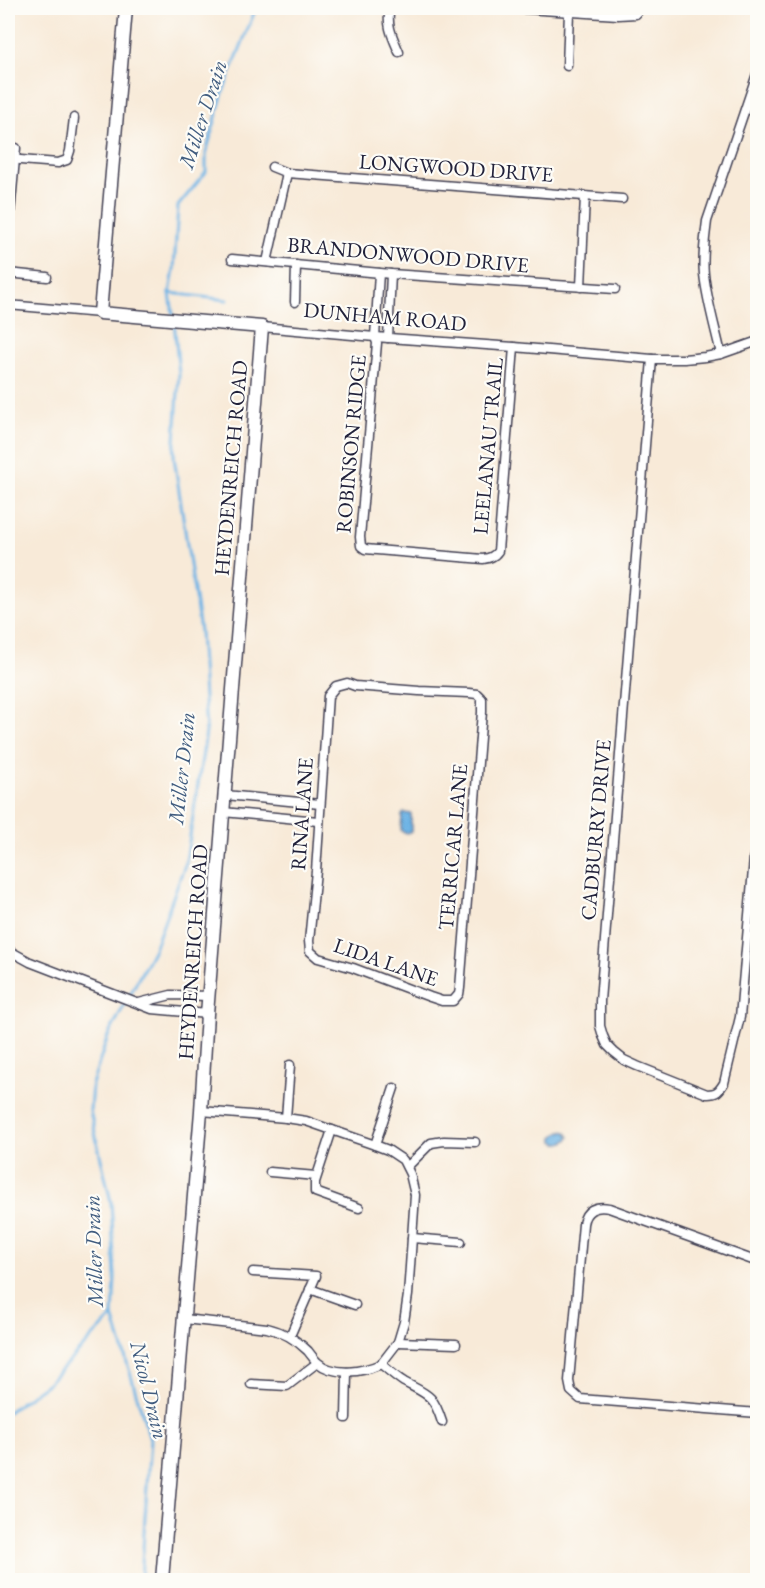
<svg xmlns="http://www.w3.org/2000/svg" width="765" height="1588" font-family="'EB Garamond',serif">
<rect width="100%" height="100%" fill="#fdfcf7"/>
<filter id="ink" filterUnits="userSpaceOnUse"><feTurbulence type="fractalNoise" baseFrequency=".0167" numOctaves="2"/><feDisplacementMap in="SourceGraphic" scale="12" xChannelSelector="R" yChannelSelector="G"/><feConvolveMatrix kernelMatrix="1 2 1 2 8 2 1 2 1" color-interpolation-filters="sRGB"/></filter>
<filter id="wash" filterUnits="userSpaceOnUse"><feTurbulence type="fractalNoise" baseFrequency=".008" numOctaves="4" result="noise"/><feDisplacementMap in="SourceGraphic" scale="24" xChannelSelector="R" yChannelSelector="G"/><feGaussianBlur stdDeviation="1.35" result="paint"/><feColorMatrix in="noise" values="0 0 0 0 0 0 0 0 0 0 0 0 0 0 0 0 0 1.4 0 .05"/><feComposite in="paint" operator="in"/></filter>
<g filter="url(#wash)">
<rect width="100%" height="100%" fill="#f8ead8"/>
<g fill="#6eb4e5" stroke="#486b90" stroke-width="1.5">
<path d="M404 813 411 814V831L408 833H404L401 830 402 815Z"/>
<path d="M561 1131 567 1132 570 1137C568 1141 562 1144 557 1143L554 1141V1137Z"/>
</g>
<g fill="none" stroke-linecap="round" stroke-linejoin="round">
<g stroke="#6eb4e5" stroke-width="3">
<path d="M170 293 227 300"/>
<path d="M173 315 170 293 174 269 178 206 206 172V153L223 92 256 8"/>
<path d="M8 1412 48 1383 113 1316"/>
<path d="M141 1580 150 1439 113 1316 115 1276 111 1202 90 1111 92 1084 108 1036 154 949 186 862 206 732 200 631 174 457 179 374 174 321"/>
</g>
</g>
</g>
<g filter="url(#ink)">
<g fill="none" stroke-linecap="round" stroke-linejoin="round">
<defs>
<g id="street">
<path d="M390 8C386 24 392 36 399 52"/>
<path d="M511 8 618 15 636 14 640 8"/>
<path d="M567 66 569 12"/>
<path d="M8 159 58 163 67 160 70 151 74 118"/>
<path d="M272 167 287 173 622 199"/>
<path d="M8 236 16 148"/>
<path d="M232 259 391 274 615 289"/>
<path d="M267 262 287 173"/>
<path d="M8 273 47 277"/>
<path d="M379 273 375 337 377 343 360 537 361 546 365 549 483 559C489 558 494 557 498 551L514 347"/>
<path d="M581 287 585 196"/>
<path d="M295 302 296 265"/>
<path d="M8 305 100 313"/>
<path d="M262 327 375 337 514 347 652 359H684L705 357 721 354 758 341"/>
<path d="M388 338 391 274"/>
<path d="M721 354C715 327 707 301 704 274 702 256 705 238 707 221L758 71"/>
<path d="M652 359 600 1001V1026L603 1036 607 1045 614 1052 624 1060 637 1066 707 1094C717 1094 719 1091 724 1083L740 1017 758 813"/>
<path d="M347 683 355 686 419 691 469 693 477 694 482 699V712L460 988 459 994 453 1001H442L430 997 353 968 318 958 310 951 309 941 316 871 328 696 336 686Z"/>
<path d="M225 795 320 804"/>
<path d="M223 812 318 821"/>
<path d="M8 950 30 962 152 1009 207 1014"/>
<path d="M139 1003 171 995 209 996"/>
<path d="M201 1111 286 1118 306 1121 375 1145 388 1150 403 1160 410 1174 415 1195 408 1295 404 1322 398 1342 381 1364"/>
<path d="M286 1118 290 1065"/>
<path d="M332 1130 315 1182V1192L359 1208"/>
<path d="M375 1145 394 1088"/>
<path d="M407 1167 431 1143 444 1141 475 1142"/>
<path d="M270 1172 316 1176"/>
<path d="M412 1238 461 1242"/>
<path d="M758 1262 609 1208C596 1205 585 1210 583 1224L569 1381 571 1391 580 1399 758 1413"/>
<path d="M253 1272 316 1276 290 1336"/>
<path d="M310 1289 355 1305"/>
<path d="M184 1319 267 1328C284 1332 296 1339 308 1351 311 1355 314 1359 317 1362 334 1377 363 1372 381 1364 388 1370 396 1377 404 1382 428 1395 433 1394 442 1422"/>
<path d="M398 1342 456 1344"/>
<path d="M251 1384 287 1386 317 1363"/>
<path d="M346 1418 347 1372"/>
</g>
<path id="secondary" d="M126 8 100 313 262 327 207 1014 201 1111 162 1580"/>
</defs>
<use href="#street" stroke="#424053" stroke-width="11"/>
<use href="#secondary" stroke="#424053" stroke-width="15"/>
<use href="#street" stroke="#fff" stroke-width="8"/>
<use href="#secondary" stroke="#fff" stroke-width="12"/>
</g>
</g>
<g text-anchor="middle" stroke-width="4.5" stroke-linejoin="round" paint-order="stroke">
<g font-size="21" fill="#22223b" stroke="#fdfcf7">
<text transform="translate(456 168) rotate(4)" y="7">LONGWOOD DRIVE</text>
<text transform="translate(408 255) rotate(5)" y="7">BRANDONWOOD DRIVE</text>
<text transform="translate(385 317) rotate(5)" y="7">DUNHAM ROAD</text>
<text transform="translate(351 444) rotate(-85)" y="7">ROBINSON RIDGE</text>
<text transform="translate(488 446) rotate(-85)" y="7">LEELANAU TRAIL</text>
<text transform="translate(231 468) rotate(-85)" y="7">HEYDENREICH ROAD</text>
<text transform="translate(302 814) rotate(-86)" y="7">RINA LANE</text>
<text transform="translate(596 830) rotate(-85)" y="7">CADBURRY DRIVE</text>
<text transform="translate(453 847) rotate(-85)" y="7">TERRICAR LANE</text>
<text transform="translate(193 952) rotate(-86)" y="7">HEYDENREICH ROAD</text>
<text transform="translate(386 962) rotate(19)" y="7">LIDA LANE</text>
</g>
<g font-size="22" font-style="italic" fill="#405c7f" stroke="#fdfcf7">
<text transform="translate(202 114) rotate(-72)" y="8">Miller Drain</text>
<text transform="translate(181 768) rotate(-84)" y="8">Miller Drain</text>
<text transform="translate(93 1251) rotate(-92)" y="8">Miller Drain</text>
<text transform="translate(150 1390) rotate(76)" y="8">Nicol Drain</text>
</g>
</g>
<rect width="765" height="1588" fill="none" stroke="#fdfcf7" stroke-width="30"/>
</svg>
